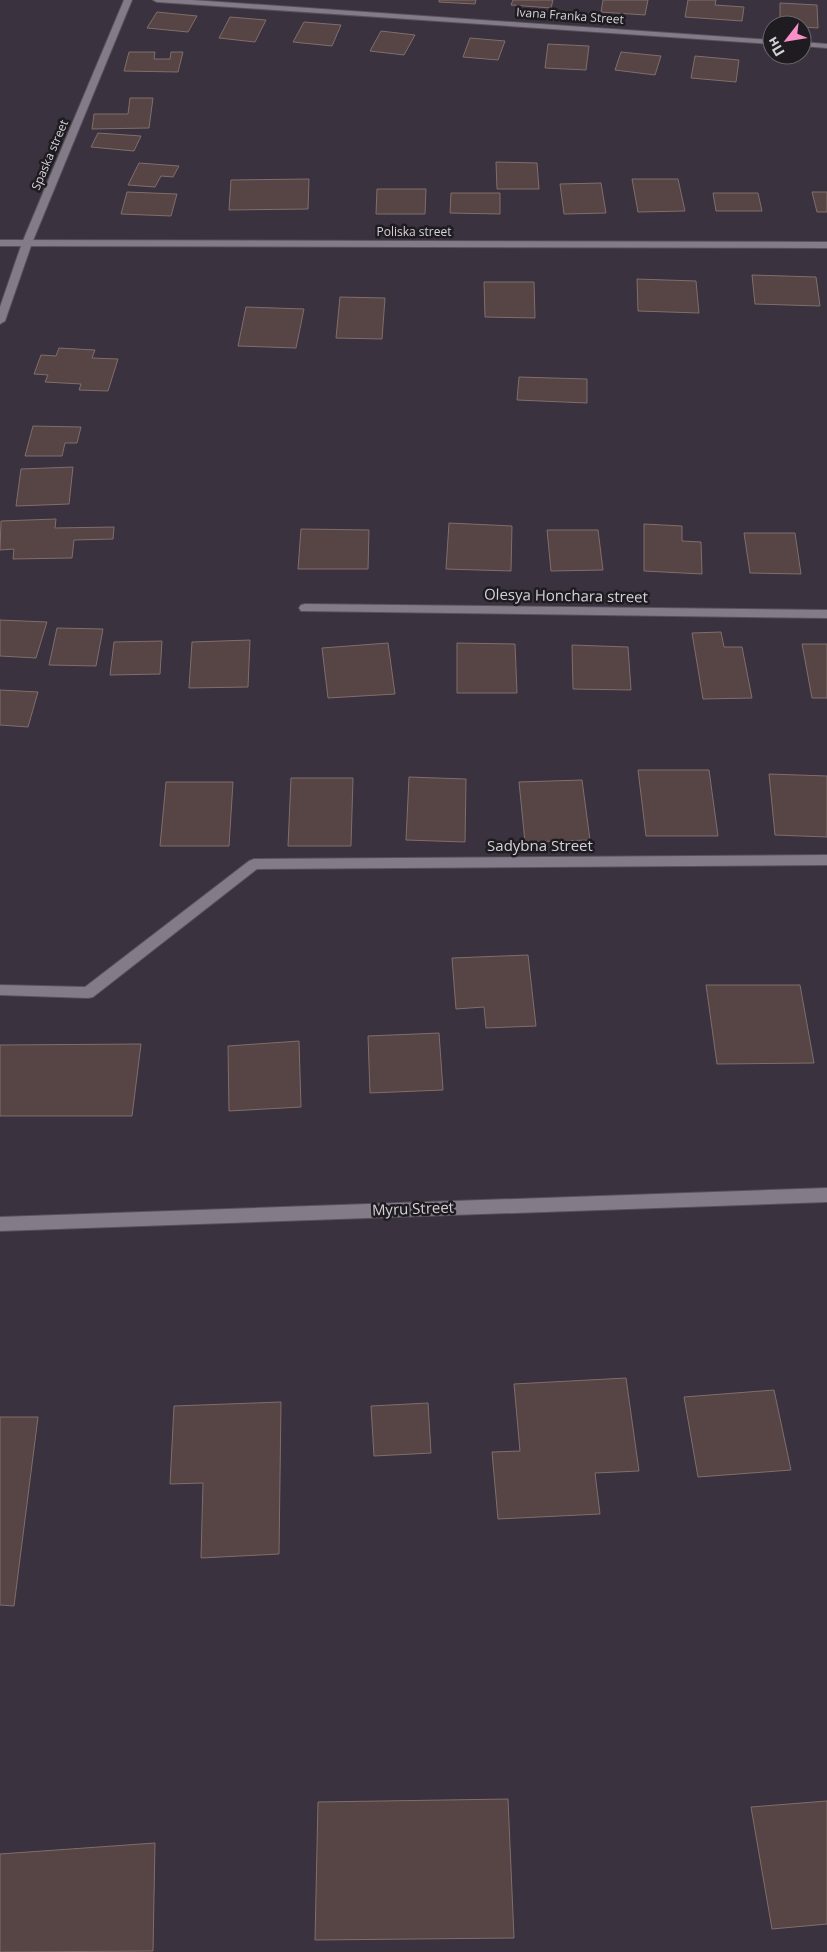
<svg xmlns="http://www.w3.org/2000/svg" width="827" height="1952" font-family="'Open Sans',sans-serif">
<rect width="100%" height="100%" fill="#3a323e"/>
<g fill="#564544" stroke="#806e6c">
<path d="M439 0H476L475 4 439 2Z"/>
<path d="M513 0H553L551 8 511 5Z"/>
<path d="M603 0H648L645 15 601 12Z"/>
<path d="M688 0H716L715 5 744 7 742 21 685 17Z"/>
<path d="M780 3 817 5 818 28 802 27V25H780Z"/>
<path d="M157 12 197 16 188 32 147 28Z"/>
<path d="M230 17 266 20 255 42 219 38Z"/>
<path d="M304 22 341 25 332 46 293 42Z"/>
<path d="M381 31 415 35 404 55 370 51Z"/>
<path d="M470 38 505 41 498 60 463 57Z"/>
<path d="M548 44 589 46 586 70 545 68Z"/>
<path d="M129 52H155L154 59H170L171 52H183L178 72 124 71Z"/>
<path d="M621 52 661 56 655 75 615 70Z"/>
<path d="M695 56 739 60 736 82 691 78Z"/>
<path d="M130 98H153L149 128 92 129 94 114H128Z"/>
<path d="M98 133 141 136 134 151 91 147Z"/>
<path d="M496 162 537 163 539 189H497Z"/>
<path d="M139 163 179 166 173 177 161 176 155 187 128 185Z"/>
<path d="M309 179 308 209 229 210 231 180Z"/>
<path d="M632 179H678L685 211 638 212Z"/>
<path d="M601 183 606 213 564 214 560 184Z"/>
<path d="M377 189H426L425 214H376Z"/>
<path d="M127 192 177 194 171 216 121 214Z"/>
<path d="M812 192H827V212H817Z"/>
<path d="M451 193H500V214L450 213Z"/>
<path d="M713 193H758L762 211H716Z"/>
<path d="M752 275 816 277 820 306 755 304Z"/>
<path d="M637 279 696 281 699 313 638 311Z"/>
<path d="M484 282H534L535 318 485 317Z"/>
<path d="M340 297 385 298 382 339 336 338Z"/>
<path d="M246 307 304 309 296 348 238 346Z"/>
<path d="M59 348 95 350 92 358 118 359 108 391 79 390 81 384 45 382 48 375 34 374 41 355 56 356Z"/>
<path d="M519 377 587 379V403L517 400Z"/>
<path d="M33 426 81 427 77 443H65L62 456H25Z"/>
<path d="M73 467 69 504 16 506 21 469Z"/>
<path d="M56 519 55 528 114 527 113 539 74 540 72 558 13 559 14 549 0 550 1 521Z"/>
<path d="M449 523 512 526 511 571 446 569Z"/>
<path d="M644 524 682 526V541L701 542 702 574 644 571Z"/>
<path d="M301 529 369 530 368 569H298Z"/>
<path d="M547 530H598L603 570 551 571Z"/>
<path d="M744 533H795L801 574 750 573Z"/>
<path d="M0 620 47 622 36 658 0 656Z"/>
<path d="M57 628 103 629 96 666 49 665Z"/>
<path d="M721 632 724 647H742L752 698 703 699 692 633Z"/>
<path d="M250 640 248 687 189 688 192 642Z"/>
<path d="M162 641 160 674 110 675 114 642Z"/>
<path d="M388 643 395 694 328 698 322 648Z"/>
<path d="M457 643 515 644 517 693H457Z"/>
<path d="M802 644H827V698H812Z"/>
<path d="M572 645 628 647 631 690 573 689Z"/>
<path d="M0 690 38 692 28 727 0 725Z"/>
<path d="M638 770H709L718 836H646Z"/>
<path d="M769 774 827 776V837L775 835Z"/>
<path d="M409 777 466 779 465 842 406 840Z"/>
<path d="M291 778H353L351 846H288Z"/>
<path d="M582 780 590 840 525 842 519 782Z"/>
<path d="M166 782H233L229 846H160Z"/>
<path d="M528 955 536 1026 486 1028 484 1007 456 1009 452 958Z"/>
<path d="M706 985H800L814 1063 717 1064Z"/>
<path d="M439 1033 443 1090 370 1093 368 1036Z"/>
<path d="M299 1041 301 1107 229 1111 228 1046Z"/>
<path d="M141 1044 132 1116H0V1045Z"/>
<path d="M626 1378 639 1471 595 1473 600 1514 498 1519 492 1452 520 1451 514 1384Z"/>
<path d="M774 1390 791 1470 698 1477 684 1397Z"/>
<path d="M281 1402 279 1554 201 1558 203 1483 170 1484 174 1406Z"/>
<path d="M428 1403 431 1453 374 1456 371 1406Z"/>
<path d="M0 1417H38L14 1606 0 1605Z"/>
<path d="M508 1799 514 1938 315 1940 318 1802Z"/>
<path d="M827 1801V1924L772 1929 751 1807Z"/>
<path d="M155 1843 153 1951 0 1952V1854Z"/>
</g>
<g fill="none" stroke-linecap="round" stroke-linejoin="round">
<defs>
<g id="minor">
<path d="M124 0H132L32 243 5 321 0 324V307L22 243Z"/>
<path d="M153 0H192L772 40V44L157 2Z"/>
<path d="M802 42 827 44V48L802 46Z"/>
<path d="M305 604 827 610V618L301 611 299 608 301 605Z"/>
<path d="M827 855V865L257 869 93 997 88 998 0 995V985L85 987 249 861 254 859Z"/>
<path d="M827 1188V1202L0 1231V1217Z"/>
</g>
<path id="secondary" d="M0 240 827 242V248L0 246Z"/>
</defs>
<use href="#minor" stroke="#57515b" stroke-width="2"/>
<use href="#secondary" stroke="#57515b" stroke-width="2"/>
<use href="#minor" fill="#847b89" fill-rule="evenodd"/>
<use href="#secondary" fill="#847b89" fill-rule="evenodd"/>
</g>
<g text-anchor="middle" stroke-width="5" stroke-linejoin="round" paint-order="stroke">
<g font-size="12" fill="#d5d1d8" stroke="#1f1c21">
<text transform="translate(570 16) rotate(4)" y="4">Ivana Franka Street</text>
<text transform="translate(50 155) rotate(-67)" y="4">Spaska street</text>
<text x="414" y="236">Poliska street</text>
</g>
<g font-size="15" fill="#d5d1d8" stroke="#1f1c21">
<text transform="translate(566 596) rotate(1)" y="5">Olesya Honchara street</text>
<text x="540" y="851">Sadybna Street</text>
<text transform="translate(413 1209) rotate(-2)" y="5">Myru Street</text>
</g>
</g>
<g transform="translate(787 40) rotate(239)"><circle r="24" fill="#1f1c21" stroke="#68646a"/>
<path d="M0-4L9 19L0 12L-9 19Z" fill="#f98fc9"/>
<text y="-8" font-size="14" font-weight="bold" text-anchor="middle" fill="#d5d1d8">Пн</text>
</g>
</svg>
